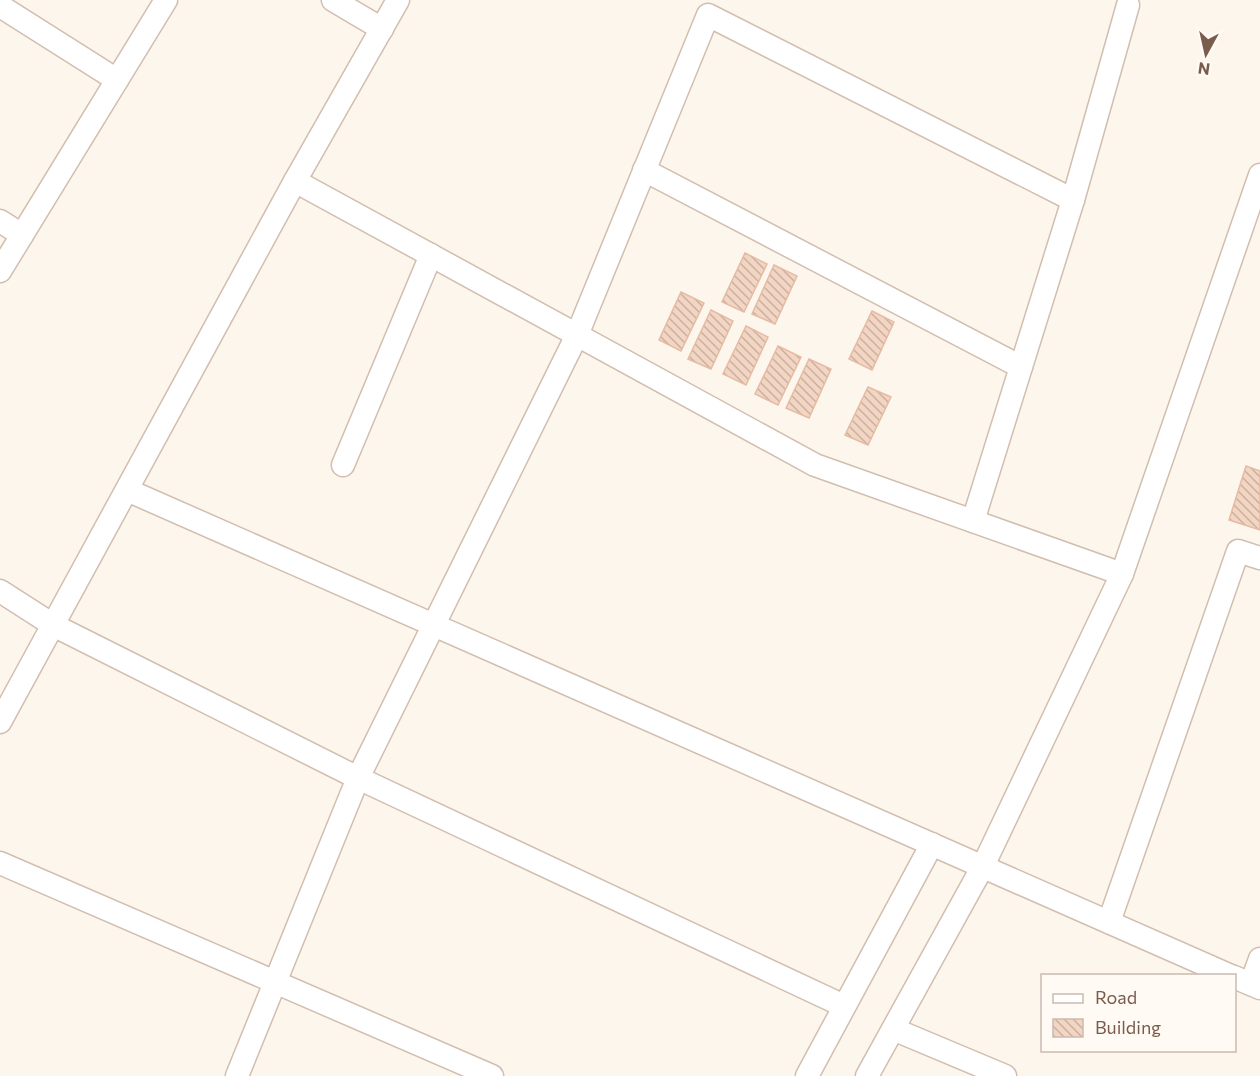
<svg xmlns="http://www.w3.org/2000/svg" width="1260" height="1076" font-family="Commissioner,sans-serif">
<defs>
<pattern id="building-back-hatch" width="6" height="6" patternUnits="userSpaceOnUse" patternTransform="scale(1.5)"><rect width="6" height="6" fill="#f3d5c3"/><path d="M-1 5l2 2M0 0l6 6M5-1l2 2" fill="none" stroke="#cab0a1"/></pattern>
</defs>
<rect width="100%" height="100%" fill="#fdf6ec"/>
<g fill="url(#building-back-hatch)" stroke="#e6bba3" stroke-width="1.5">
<path d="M745 253 767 264 744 312 722 302Z"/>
<path d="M774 265 797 276 775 324 752 314Z"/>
<path d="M681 292 704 303 681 351 659 340Z"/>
<path d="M711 310 733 321 711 369 688 359Z"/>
<path d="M872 311 894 322 872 370 849 359Z"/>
<path d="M746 326 768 337 746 385 723 374Z"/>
<path d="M778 346 801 357 778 405 755 394Z"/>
<path d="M809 359 831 369 809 418 786 408Z"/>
<path d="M868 387 891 397 868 445 845 435Z"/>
<path d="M1246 466 1260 471V530L1229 520Z"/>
</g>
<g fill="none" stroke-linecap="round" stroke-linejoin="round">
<defs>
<g id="street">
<path d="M333 0 382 29"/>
<path d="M0 6 117 80"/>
<path d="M644 170 1021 367"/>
<path d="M295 181 815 465 1122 574"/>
<path d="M0 221 22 235"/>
<path d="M0 271 166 0"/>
<path d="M343 465 431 255"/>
<path d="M127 490 1231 976"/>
<path d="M973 521 1073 200 1128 5"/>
<path d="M0 591 53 625 358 778 844 1006"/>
<path d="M0 722 295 181 398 0"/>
<path d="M0 863 492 1076"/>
<path d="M1109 922 1238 551 1260 558"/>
<path d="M1234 977 1260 988"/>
<path d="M1251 984 1260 959"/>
<path d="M893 1029 1005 1076"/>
<path d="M237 1076 358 778 577 335 708 15 1073 200"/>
<path d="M807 1076 932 844"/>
<path d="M867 1076 983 866 1122 574 1260 175"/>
</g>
</defs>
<use href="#street" stroke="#d1beb0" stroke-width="25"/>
<use href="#street" stroke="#fff" stroke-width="22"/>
</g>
<rect x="1041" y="974" width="195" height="78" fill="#fffaf3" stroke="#cabbb1" stroke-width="1.5"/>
<rect x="1053" y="994" width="30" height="9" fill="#ffffff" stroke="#cabbb1" stroke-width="1.5"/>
<text x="1095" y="1004" font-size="18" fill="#7a5c4d">Road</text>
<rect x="1053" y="1019" width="30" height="18" fill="url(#building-back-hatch)" stroke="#cabbb1" stroke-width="1.5"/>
<text x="1095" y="1034" font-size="18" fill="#7a5c4d">Building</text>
<g transform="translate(1206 54) rotate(188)" stroke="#fffaf3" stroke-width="4.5" paint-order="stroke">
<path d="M0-4.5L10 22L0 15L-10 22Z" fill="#7a5c4d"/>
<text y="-9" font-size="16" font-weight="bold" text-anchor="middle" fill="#7a5c4d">N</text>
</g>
</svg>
